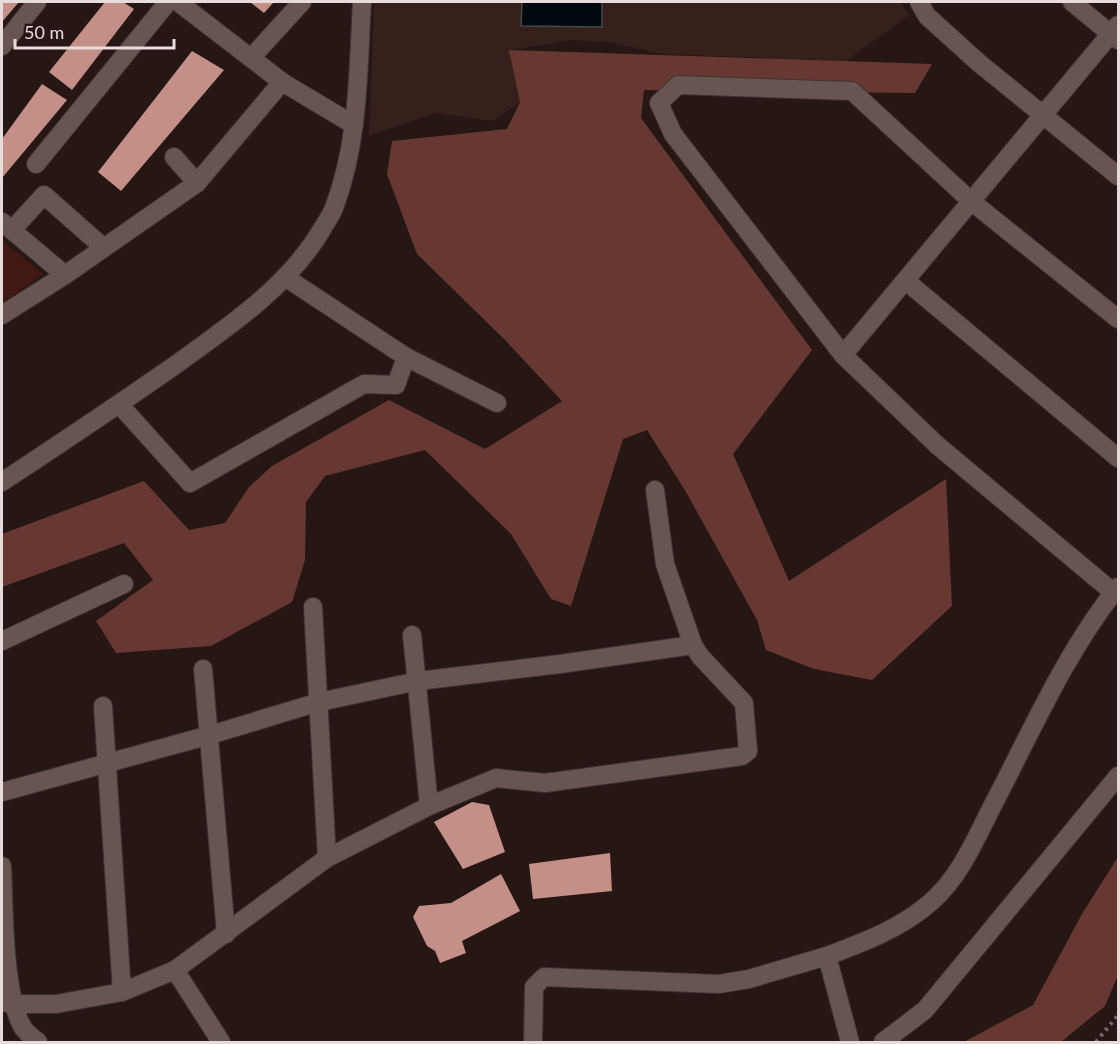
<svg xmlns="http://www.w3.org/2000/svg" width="1120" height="1044" font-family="Lato,sans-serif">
<rect width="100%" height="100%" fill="#271714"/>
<path fill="#36201c" d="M374 2H901L909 15 846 61 663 54 608 42 569 40 510 50 520 102 492 121 435 113 368 136 370 119Z"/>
<path fill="#421812" d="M2 240 43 274 2 303Z"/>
<g fill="#663831">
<path d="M509 50 932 64 915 93 644 90 641 118 812 350 733 454 789 581 946 479 952 606 872 680 814 669 766 650 757 620 686 492 647 430 623 439 571 606 551 599 511 534 425 450 325 476 306 502 305 560 292 602 211 646 116 653 96 621 153 580 124 543 2 587V534L144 481 189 530 225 523 249 487 272 466 389 400 485 449 562 401 505 340 417 254 387 174 392 141 507 129 520 102Z"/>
<path d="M1118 857V975L1105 1006 1061 1042H964L1033 1005 1082 914Z"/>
</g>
<path fill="#00090f" stroke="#45484c" stroke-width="1.5" d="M522 2H602V27L521 26Z"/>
<g fill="#c48f86">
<path d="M2 2H19L2 22Z"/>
<path d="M105 2H123L134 9 72 90 49 72Z"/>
<path d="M250 2H274L264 13Z"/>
<path d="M192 51 224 70 121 191 98 172Z"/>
<path d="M42 84 67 100 2 178V139Z"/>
<path d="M472 802 489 805 505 852 463 869 434 822Z"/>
<path d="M610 853 612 891 533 899 529 864Z"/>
<path d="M501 874 520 911 462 941 466 953 440 963 435 951 427 946 413 917 419 906 451 903Z"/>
</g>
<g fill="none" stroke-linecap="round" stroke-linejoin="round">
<defs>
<g id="minor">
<path d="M178 2 282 82 354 125"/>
<path d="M919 2 927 16 979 63 1118 176"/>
<path d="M1072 2 1118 40"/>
<path d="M2 46 37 2"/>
<path d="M251 58 302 2"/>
<path d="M174 157 197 183"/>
<path d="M36 164 168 2"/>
<path d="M2 222 65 275"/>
<path d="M12 230 44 195 104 248"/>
<path d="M285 277 406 357 497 403"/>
<path d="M906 281 1118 458"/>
<path d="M2 315 65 275 197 183 282 82"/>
<path d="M843 355 1118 25"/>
<path d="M119 404 190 483 364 384 396 385 406 357"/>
<path d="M2 482C58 445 115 407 171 368 226 328 285 290 321 231 325 223 331 216 334 208 359 142 358 71 362 2"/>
<path d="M1114 593 937 445 843 355 673 134 659 103 678 85 852 91 972 202 1118 319"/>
<path d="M313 607 327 858"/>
<path d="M412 635 429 806"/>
<path d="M2 641 124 584"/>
<path d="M203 669 226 934"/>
<path d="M103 706 122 992"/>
<path d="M2 792 210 735 319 702 418 681 560 664 693 645"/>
<path d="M2 866C4 907 3 992 22 1026 25 1032 33 1038 38 1042"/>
<path d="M175 970 221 1042"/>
<path d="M2 1002 14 1004H56L122 992 175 970 327 858 429 806 496 778 545 783 742 756 748 751 744 703 700 656 693 645 665 564 655 490"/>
<path d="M533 1042 534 987 544 977 719 984 749 979 827 956"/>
<path d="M850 1042 827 956C864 942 900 929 931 902 962 875 977 835 996 799 1033 728 1067 650 1118 587"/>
<path d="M883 1042 925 1010 1118 776"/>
</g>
</defs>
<use href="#minor" stroke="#3f3332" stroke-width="20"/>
<path stroke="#766866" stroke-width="4" stroke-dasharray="3 4.5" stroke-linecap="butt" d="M1096 1042 1118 1015"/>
<use href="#minor" stroke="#685551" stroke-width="18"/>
</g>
<rect width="1120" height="1044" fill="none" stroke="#e7dcda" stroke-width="6"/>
<path d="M15 39v9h159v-9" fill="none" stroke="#e7dcda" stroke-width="3"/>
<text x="24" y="39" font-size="18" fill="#e7dcda" stroke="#271714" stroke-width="4.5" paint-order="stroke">50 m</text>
</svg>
